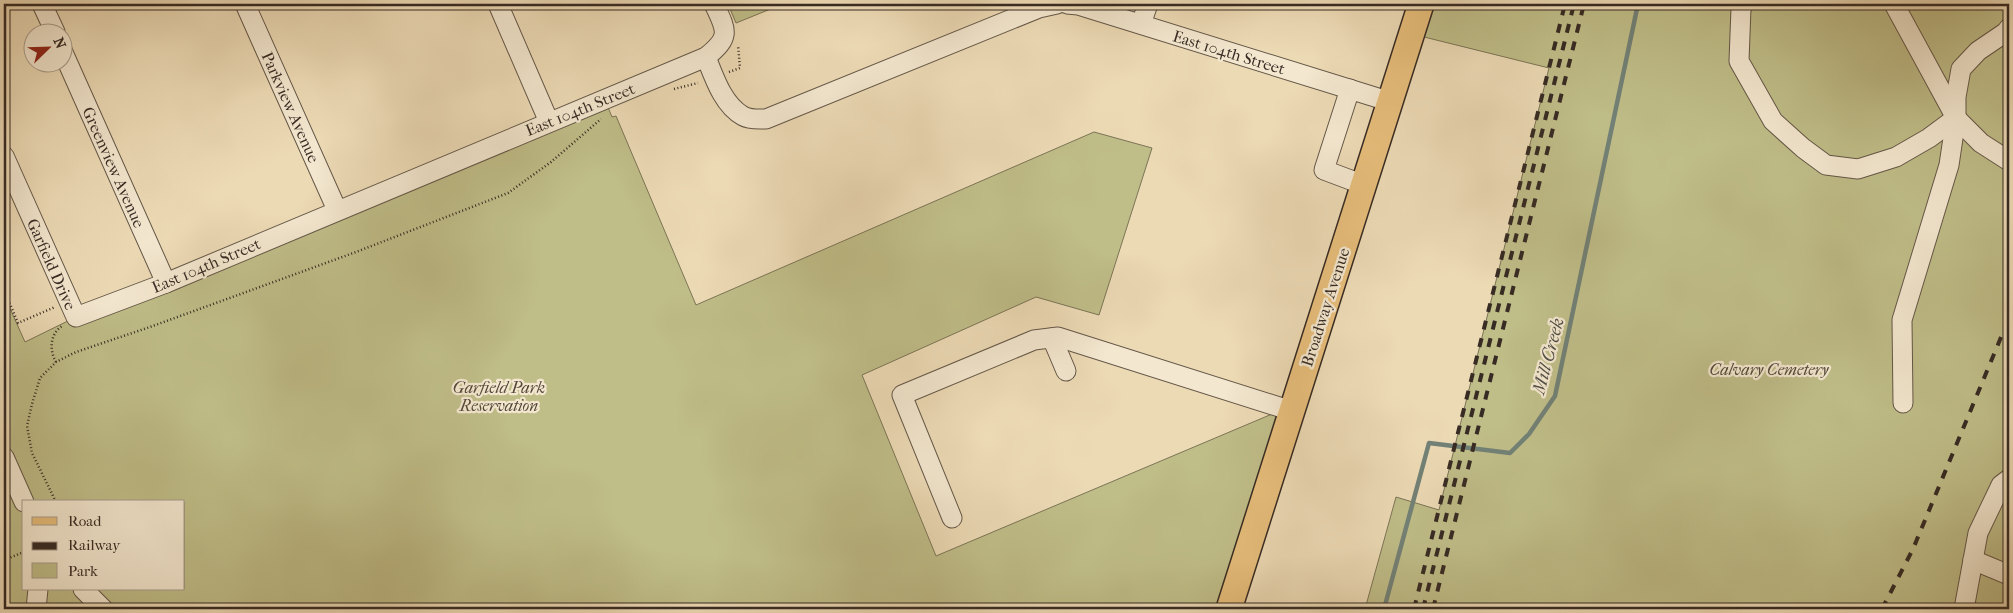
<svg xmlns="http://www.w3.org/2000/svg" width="2013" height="613" font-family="'IM FELL French Canon',serif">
<rect width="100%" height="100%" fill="#ecdab5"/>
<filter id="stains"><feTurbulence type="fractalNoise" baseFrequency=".004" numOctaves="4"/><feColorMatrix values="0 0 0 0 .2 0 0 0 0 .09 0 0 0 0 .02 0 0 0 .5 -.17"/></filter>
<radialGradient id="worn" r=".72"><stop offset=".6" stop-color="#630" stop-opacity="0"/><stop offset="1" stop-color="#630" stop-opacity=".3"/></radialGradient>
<g fill="#bfbd88" stroke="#7b7456" fill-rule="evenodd">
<path d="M728 4H783L736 23Z"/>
<path d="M1421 4H2009V609H1365L1396 497 1439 510 1549 68 1412 34Z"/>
<path d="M605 100 612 117 616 116 696 305 1094 132 1152 148 1099 315 1036 297 862 375 936 556 1291 406 1229 609H4V295L25 342 76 317ZM24 502H184V589H24Z"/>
</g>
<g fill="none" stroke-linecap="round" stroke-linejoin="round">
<path stroke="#728176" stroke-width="4.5" d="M1384 609 1429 443 1510 453 1529 434 1555 396 1638 4"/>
<defs>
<g id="minor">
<path d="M42 4 55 32"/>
<path d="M245 4 337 210"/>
<path d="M498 4 549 122"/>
<path d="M1067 4 1078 5 1391 102"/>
<path d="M1744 4 1741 8 1739 61 1773 121 1803 148 1826 165 1858 169 1896 157 1929 138 1956 118"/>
<path d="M1894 4 1956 118 1981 143 2009 161"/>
<path d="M1141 24 1148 4"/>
<path d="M62 50 166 283"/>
<path d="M706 57C714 77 723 105 743 116 750 120 759 119 766 119L1039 8 1057 4"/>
<path d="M1350 89 1324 170 1364 185"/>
<path d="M4 156 76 317 166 283 706 57C731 37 727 31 714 4"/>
<path d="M1052 338 1066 371"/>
<path d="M1903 403 1902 320 1949 165 1956 118V97L1961 69 1978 51 2006 32 2009 28"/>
<path d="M4 457 24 502"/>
<path d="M952 518 902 395 1034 340 1058 337 1292 411"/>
<path d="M1973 560 2009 575"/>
<path d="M83 589 103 609"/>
<path d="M36 609 38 589"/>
<path d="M1964 609 1978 533 2001 485 2009 479"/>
</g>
<path id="major" d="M1229 609 1421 4"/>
</defs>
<use href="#minor" stroke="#645748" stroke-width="21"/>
<use href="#major" stroke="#372b24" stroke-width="28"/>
<g stroke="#372b24" stroke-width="2.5" stroke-dasharray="1 2.5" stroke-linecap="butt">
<path d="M729 72 740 68 738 45"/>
<path d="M674 89 698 83"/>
<path d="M4 290 18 323 55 307"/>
<path d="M56 362C49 350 50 334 62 326"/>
<path d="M56 502 32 453 27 426 32 404 40 378 56 362 76 352 150 327 356 252 508 193 551 162 601 119"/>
<path d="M4 560 24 552"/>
</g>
<use href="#minor" stroke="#f3e7cf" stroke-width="19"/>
<use href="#major" stroke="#e6bd7a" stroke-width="25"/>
<g stroke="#372b24" stroke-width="4" stroke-dasharray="9 9" stroke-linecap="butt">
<path d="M1414 609 1565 4"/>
<path d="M1423 609 1574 4"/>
<path d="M1433 609 1584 4"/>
<path d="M1882 609 1913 549 2009 318"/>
</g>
</g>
<g text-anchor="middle" stroke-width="4.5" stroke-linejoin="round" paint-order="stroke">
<g font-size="16" fill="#372b24" stroke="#f3e7cf">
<text transform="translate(1229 52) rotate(17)" y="6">East 104th Street</text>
<text transform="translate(291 107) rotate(66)" y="6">Parkview Avenue</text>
<text transform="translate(580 109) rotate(-22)" y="6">East 104th Street</text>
<text transform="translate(114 167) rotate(66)" y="6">Greenview Avenue</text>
<text transform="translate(52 264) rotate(66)" y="6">Garfield Drive</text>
<text transform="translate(206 265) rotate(-23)" y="6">East 104th Street</text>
<text transform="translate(1325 307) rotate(-72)" y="6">Broadway Avenue</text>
</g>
<g font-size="16" font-style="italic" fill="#524838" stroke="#f3e7cf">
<text x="1769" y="375">Calvary Cemetery</text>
<text x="499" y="393">Garfield Park<tspan x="499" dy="18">Reservation</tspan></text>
</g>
<g font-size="18" font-style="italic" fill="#504f46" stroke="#f3e7cf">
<text transform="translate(1548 356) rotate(-75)" y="6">Mill Creek</text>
</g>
</g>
<rect width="2013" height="613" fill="none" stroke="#ecdab5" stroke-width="20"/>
<rect x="5" y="5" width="2003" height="603" fill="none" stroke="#372b24" stroke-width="2.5"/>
<rect x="10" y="10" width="1993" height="593" fill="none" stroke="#372b24"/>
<rect x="22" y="500" width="162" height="90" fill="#f3e7cf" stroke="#a89c8b"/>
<rect x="32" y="517" width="25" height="8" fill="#e6bd7a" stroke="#a89c8b"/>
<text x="68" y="526" font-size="15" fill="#372b24">Road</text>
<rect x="32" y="542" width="25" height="8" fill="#372b24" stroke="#a89c8b"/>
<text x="68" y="550" font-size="15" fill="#372b24">Railway</text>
<rect x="32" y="563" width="25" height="15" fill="#bfbd88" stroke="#a89c8b"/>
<text x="68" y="576" font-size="15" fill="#372b24">Park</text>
<g transform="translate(48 48) rotate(67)"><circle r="24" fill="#f3e7cf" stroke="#a89c8b"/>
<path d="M0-4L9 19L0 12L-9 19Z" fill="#8f2418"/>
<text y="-8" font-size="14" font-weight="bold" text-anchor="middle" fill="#372b24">N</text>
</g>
<rect width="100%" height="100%" filter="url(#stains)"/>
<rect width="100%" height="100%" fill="url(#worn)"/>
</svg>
